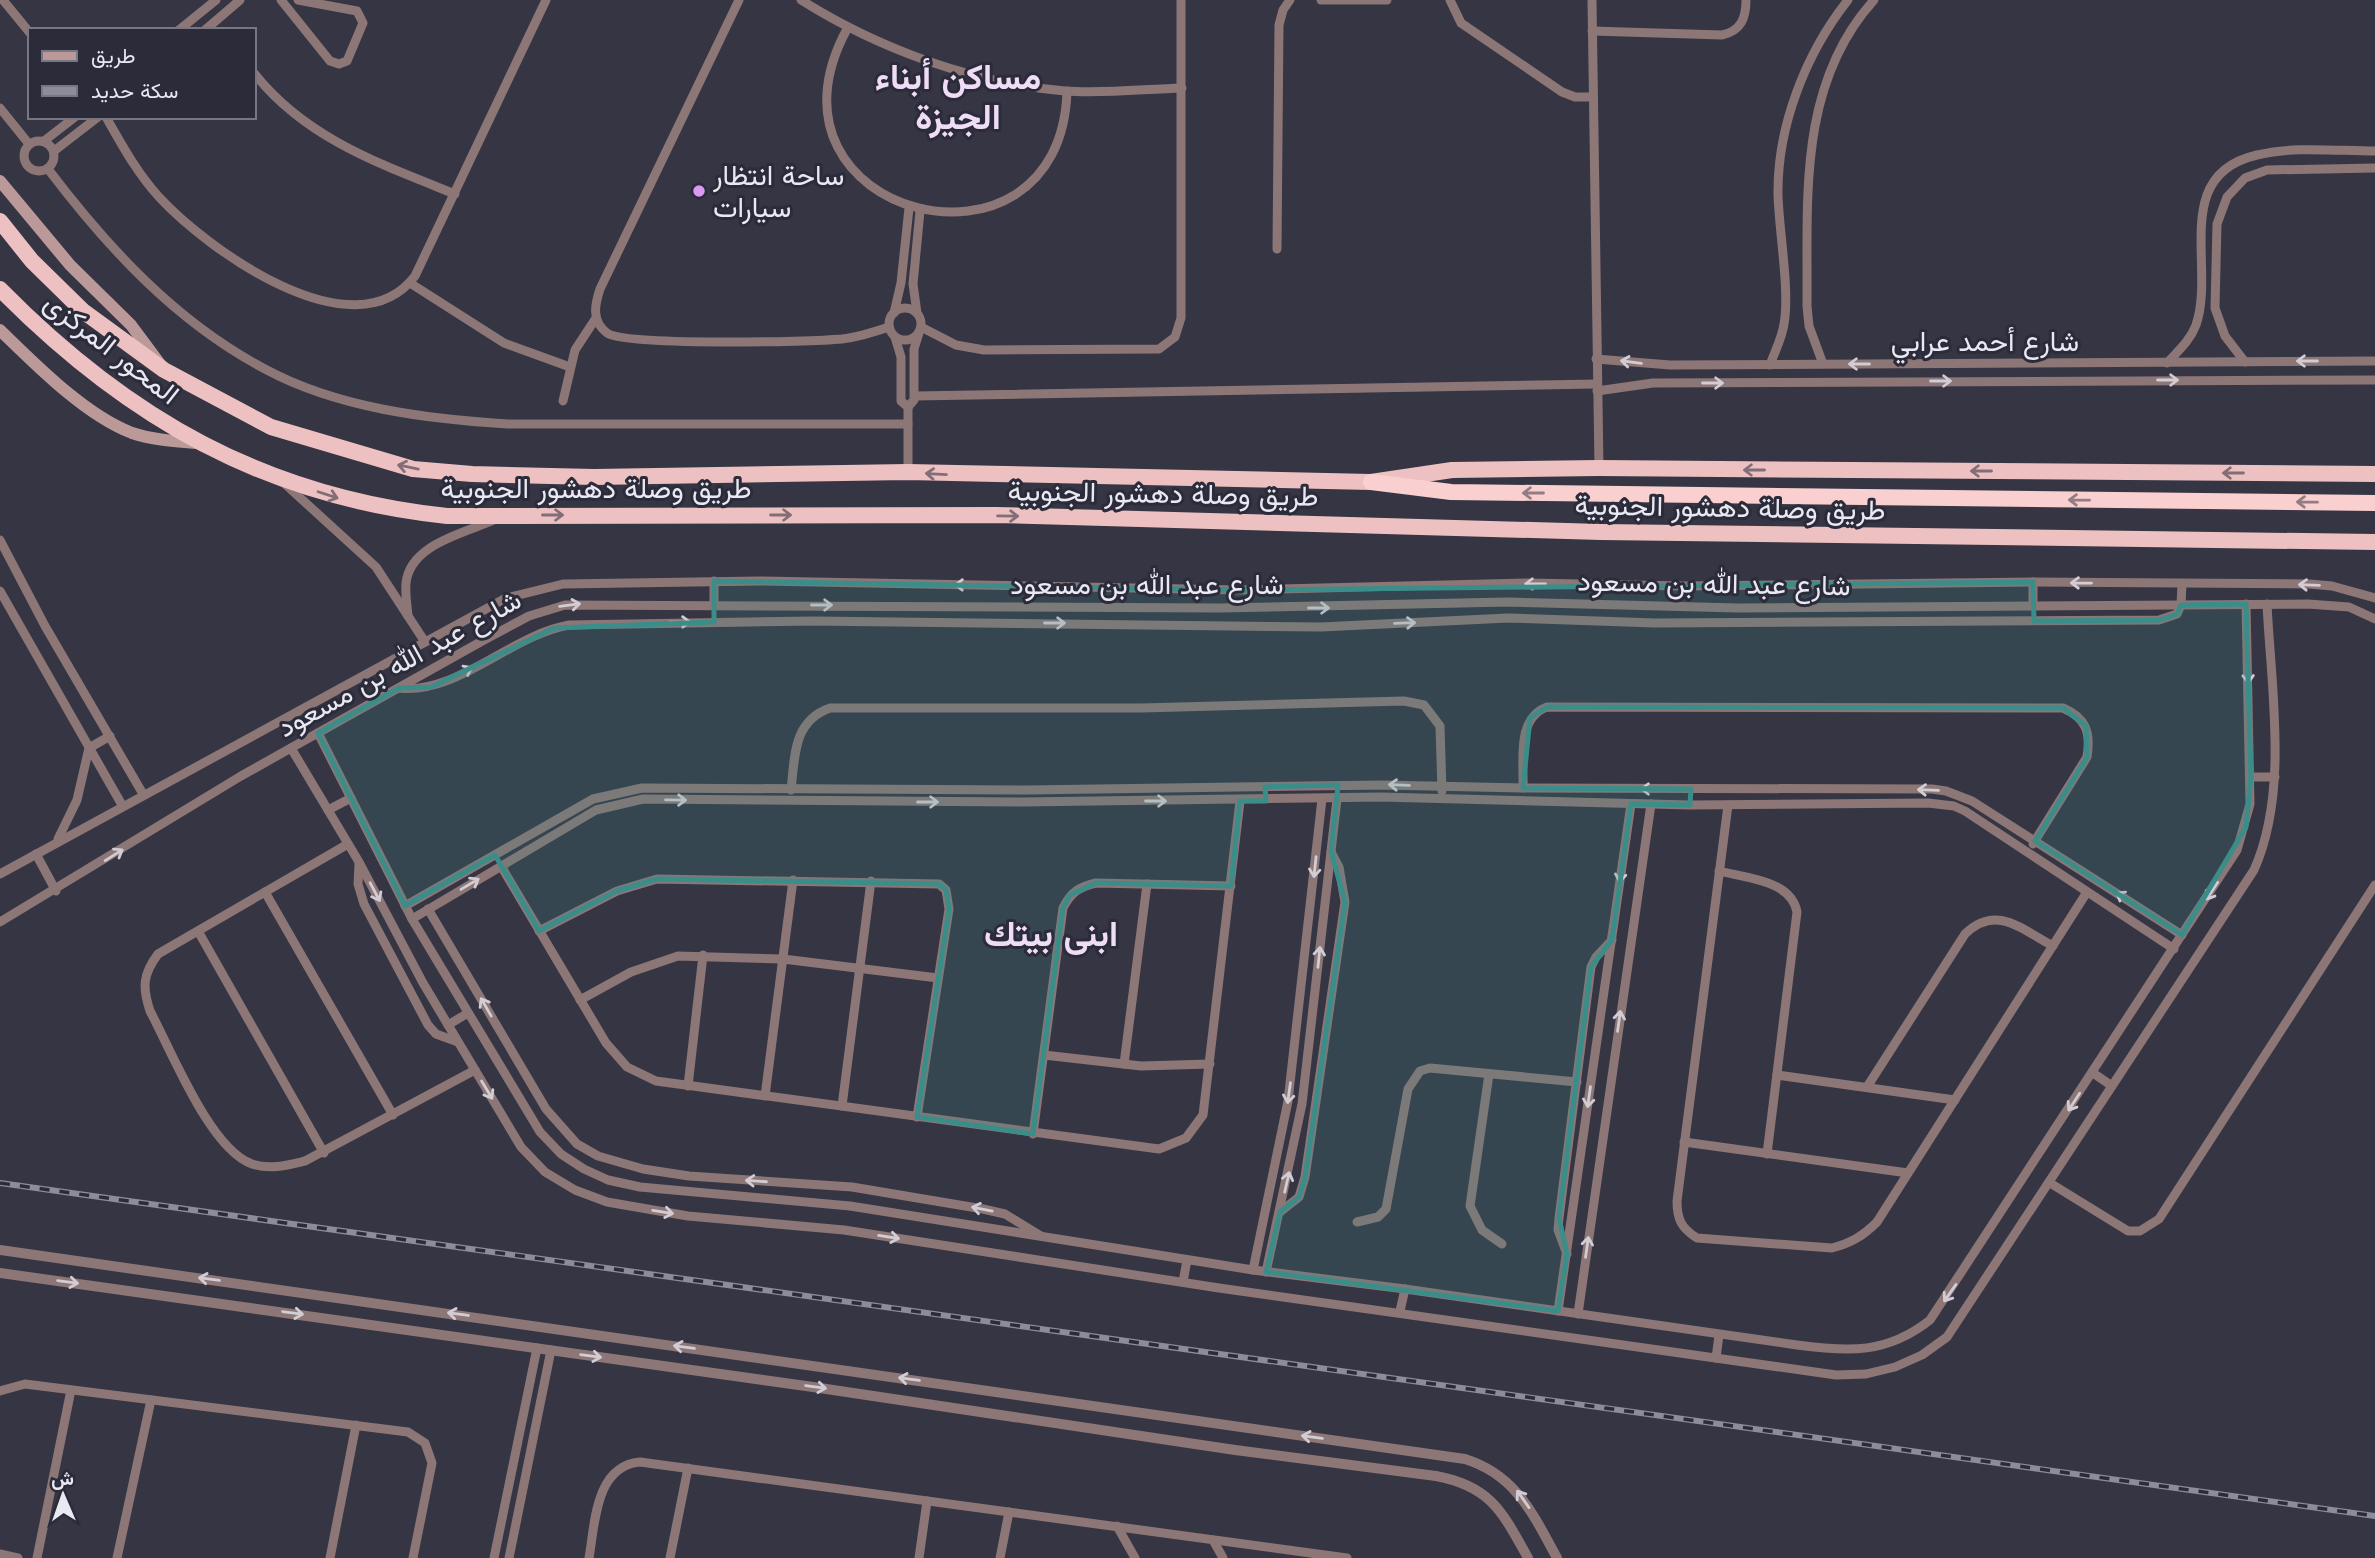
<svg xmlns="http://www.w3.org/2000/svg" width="2375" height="1558" font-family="Jost,Vazirmatn,sans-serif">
<rect width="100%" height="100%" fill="#353544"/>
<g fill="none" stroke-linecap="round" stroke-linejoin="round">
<g stroke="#8c7676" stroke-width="9">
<path d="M3 0 30 33"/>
<path d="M281 0 330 61 339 64 347 61 363 23 357 11 298 0"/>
<path d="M739 0 600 289C595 304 591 321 607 333 625 346 810 342 842 339 859 337 874 332 889 327"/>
<path d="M801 0C879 49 972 83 1065 91 1103 94 1144 89 1182 88"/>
<path d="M1321 0H1387"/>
<path d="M1450 0 1461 23 1562 92 1575 97H1592"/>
<path d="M1592 0 1599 468"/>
<path d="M847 29C745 217 1061 296 1067 91"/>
<path d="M179 30 216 0"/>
<path d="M205 30 240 0"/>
<path d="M1592 31 1722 35C1741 31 1746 18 1746 0"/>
<path d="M254 73C305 138 380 164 455 194"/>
<path d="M0 108 29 144"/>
<path d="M106 117C122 145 137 173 159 197 207 249 354 356 415 276L546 0"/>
<circle cx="39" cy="156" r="15"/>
<path d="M44 141 75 117"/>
<path d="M54 151 98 117"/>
<path d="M48 169C108 248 176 322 265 369 337 408 427 419 508 424H908"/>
<path d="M1277 249 1279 25 1283 10 1290 0"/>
<path d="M410 283 504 343 570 367"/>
<circle cx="905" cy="324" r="16"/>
<path d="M894 313 901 283 909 208"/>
<path d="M917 313 913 284 920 211"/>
<path d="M921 327 956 345 984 350 1159 349 1175 337 1181 318V0"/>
<path d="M895 337 901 357V401L908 407V472"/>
<path d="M1596 359 1670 365 2375 361"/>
<path d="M2245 362 2225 336 2215 308 2217 224 2227 197 2245 178 2267 170 2375 168"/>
<path d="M2167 363C2178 351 2190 341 2196 325 2216 267 2170 175 2257 155 2294 146 2337 151 2375 151"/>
<path d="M1823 364 1809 326 1807 306C1808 200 1797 85 1874 0"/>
<path d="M1770 365C1775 351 1782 338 1784 324 1790 291 1779 231 1778 195 1777 126 1806 53 1848 0"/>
<path d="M1597 391 1653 383 2375 380"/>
<path d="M915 396 1597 384"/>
<path d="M563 401 575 350 596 318"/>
<path d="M908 407 914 400V349L919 333"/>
<path d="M285 484 376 567 425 642"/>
<path d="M0 540 45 626 143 794"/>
<path d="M2033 582V606"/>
<path d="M0 591 122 805"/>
<path d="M714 604V581"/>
<path d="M408 616C407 605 405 593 406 583 410 544 465 533 494 520"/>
<path d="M399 688C457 695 511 635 569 625L813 621 1321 627 1508 618 1655 623 2159 620 2177 614 2181 605 2182 584"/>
<path d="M318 733 412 919 540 1132 561 1154 584 1169 608 1180 640 1187 850 1206 1253 1270 1405 1289 1797 1345C1849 1352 1887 1354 1930 1320L2237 850 2250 804 2246 604"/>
<path d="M291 748 359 862 423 983 521 1147 545 1172 575 1190 607 1202 688 1216 844 1230 1219 1288 1836 1375 1866 1374 1895 1367 1922 1355 1947 1337 2254 870C2289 792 2271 688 2267 604"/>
<path d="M2251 777H2275"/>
<path d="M1523 788C1524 761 1516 718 1547 707L2063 708C2086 718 2091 732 2087 757L2033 844"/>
<path d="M791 790C795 756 793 721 830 708H1142L1404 701 1424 705 1440 726 1442 791"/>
<path d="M1728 805 1677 1201C1677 1219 1681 1228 1697 1238L1832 1248C1851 1243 1863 1236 1877 1222L2087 892"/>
<path d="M328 810 351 798"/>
<path d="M58 839 77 800 89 748 110 736"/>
<path d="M348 844 158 954C143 974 142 987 150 1011 172 1052 210 1149 252 1164 270 1170 288 1165 305 1161L475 1070"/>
<path d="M36 854 56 891"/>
<path d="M359 864 358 884 364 904 428 1025 436 1034 458 1042"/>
<path d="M501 866 606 1043 627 1067 656 1081 1159 1149 1186 1138 1203 1115 1240 801"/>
<path d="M1719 871C1746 878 1791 880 1797 912L1767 1154"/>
<path d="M0 874 506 598 563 584 760 581 1239 590 1529 583 1683 586 2033 582 2309 584 2332 586 2375 598"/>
<path d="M265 892 393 1115"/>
<path d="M405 906 593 799 642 788 1027 790 1382 785 1523 788 1932 789 1946 791 1972 801 2182 935"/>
<path d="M428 909 546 1109 577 1144 598 1156 643 1169 689 1176 852 1187 983 1209 1005 1214 1041 1236"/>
<path d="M412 919 596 810 643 799 1023 802 1381 797 1690 805 1928 803 1954 806 1965 811 2174 949"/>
<path d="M0 922 241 776 484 640 529 616 565 605 1220 608 1508 602 1738 608 2308 604 2349 607 2375 619"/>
<path d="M198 931 324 1153"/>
<path d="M539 931 617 891 657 879 939 884 946 890 949 909 917 1117"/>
<path d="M580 1000 631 972 678 956 783 959 938 978"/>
<path d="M448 1025 468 1013"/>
<path d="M1044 1055 1141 1066 1210 1064"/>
<path d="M1124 1064 1147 884"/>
<path d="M2093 1073 2112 1086"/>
<path d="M1489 1074 1470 1206 1482 1230 1502 1244"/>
<path d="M1777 1075 1955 1100"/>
<path d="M688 1086 703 955"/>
<path d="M1867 1087 1965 934C1996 904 2021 929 2053 946"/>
<path d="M765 1096 793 880"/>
<path d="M842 1106 871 881"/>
<path d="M1033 1134 1063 908C1071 892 1079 887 1096 883L1231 886"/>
<path d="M1684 1142 1908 1173"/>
<path d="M2050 1183 2128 1231H2140L2159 1219 2375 885"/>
<path d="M1280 1212 1299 1197 1305 1177 1345 902 1339 867 1331 852"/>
<path d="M1357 1222 1378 1217 1386 1209 1408 1089 1420 1071 1430 1068 1577 1082"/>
<path d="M1567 1254 1558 1230 1559 1218 1591 967 1596 957 1612 940"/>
<path d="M1253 1270 1288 1101 1322 799"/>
<path d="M1266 1272 1302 1104 1337 799"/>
<path d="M1183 1282 1187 1260"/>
<path d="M1400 1311 1405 1289"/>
<path d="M1558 1311 1631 804"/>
<path d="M1578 1314 1651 804"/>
<path d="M1716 1358 1719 1335"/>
<path d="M0 1391 25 1384 408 1432 425 1443 432 1463 413 1558"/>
<path d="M1117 1526 1135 1558"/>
<path d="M1213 1540 1223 1558"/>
<path d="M0 1554 18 1558"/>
<path d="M37 1558 71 1390"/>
<path d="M117 1558 151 1400"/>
<path d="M330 1558 356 1425"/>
<path d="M494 1558 537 1348"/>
<path d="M509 1558 551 1350"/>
<path d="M589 1558C595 1524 595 1466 640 1462L1347 1558"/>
<path d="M670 1558 688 1468"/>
<path d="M919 1558 927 1501"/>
<path d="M1000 1558 1009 1512"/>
</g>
<g stroke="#8c7676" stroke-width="10">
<path d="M0 1250 1465 1459C1516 1475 1533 1514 1557 1558"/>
<path d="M0 1273 813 1387 1235 1450 1436 1476C1491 1486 1503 1513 1528 1558"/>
</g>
<g stroke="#bc9999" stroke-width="12">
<path d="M0 181 70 265 131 325 160 364"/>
<path d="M0 330C36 365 85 415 132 433 153 440 175 441 197 443"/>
</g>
<g stroke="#edc1c1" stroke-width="16">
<path d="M0 221 32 261 83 311 164 370 271 427 413 469 472 474 594 477 908 472 1371 482 1452 470 1599 468 2375 474"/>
<path d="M0 289C127 418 265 497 447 516L996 515 1601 532 2375 542"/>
</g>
<path stroke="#facfcf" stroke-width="16" d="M1371 482 1451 492 2375 503"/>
<defs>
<path id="rail" d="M0 1183 2375 1516"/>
</defs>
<use href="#rail" stroke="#8d8d9a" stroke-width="6"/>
<use href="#rail" stroke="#2b2b3a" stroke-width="3.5" stroke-dasharray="10" stroke-linecap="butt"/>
</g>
<defs><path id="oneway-shaft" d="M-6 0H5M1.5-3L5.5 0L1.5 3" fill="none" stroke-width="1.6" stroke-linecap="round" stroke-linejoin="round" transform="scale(1.75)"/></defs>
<g stroke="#d2ccd4">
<use href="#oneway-shaft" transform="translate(2307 361) rotate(180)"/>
<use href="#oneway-shaft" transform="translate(1631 362) rotate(-173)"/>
<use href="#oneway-shaft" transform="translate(1859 364) rotate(180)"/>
<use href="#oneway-shaft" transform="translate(2168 380)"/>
<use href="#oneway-shaft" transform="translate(1941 381)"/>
<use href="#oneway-shaft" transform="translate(1713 383)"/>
<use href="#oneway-shaft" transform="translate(2081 583) rotate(-179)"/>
<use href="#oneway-shaft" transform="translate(1535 584) rotate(-180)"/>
<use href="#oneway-shaft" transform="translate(965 585) rotate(-179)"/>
<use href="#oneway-shaft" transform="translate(2309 585) rotate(-178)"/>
<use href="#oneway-shaft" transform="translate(570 605) rotate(-7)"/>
<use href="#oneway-shaft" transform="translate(822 605)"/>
<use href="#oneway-shaft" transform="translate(1319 608)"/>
<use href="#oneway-shaft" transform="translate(680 622) rotate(-1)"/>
<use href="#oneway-shaft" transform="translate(1055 623)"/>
<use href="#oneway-shaft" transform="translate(1405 623) rotate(-2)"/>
<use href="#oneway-shaft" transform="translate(463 672) rotate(-27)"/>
<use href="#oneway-shaft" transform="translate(2248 673) rotate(88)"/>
<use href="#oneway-shaft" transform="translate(1399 785) rotate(-178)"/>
<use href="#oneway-shaft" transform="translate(1651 789) rotate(-180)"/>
<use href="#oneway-shaft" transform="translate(1928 790) rotate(-178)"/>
<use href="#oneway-shaft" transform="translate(676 800) rotate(1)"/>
<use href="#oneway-shaft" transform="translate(1156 801)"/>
<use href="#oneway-shaft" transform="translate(928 802)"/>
<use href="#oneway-shaft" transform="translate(114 855) rotate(-32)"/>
<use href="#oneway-shaft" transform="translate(1315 867) rotate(96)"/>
<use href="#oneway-shaft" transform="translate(1621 872) rotate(98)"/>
<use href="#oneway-shaft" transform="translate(470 884) rotate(-31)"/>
<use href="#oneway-shaft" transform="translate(2212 891) rotate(123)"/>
<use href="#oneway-shaft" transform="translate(375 892) rotate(62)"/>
<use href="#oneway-shaft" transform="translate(2125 898) rotate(-148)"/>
<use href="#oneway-shaft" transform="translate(1319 957) rotate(-84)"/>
<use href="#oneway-shaft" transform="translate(486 1007) rotate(-120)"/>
<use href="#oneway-shaft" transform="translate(1619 1021) rotate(-82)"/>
<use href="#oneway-shaft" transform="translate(487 1090) rotate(59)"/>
<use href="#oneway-shaft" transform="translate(1289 1093) rotate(98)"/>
<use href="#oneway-shaft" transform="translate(1589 1097) rotate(98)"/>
<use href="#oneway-shaft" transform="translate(2074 1102) rotate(123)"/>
<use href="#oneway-shaft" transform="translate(756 1181) rotate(-176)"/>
<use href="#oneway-shaft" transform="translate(1287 1182) rotate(-77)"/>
<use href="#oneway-shaft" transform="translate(982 1209) rotate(-169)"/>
<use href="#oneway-shaft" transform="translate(663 1212) rotate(9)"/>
<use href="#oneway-shaft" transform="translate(889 1237) rotate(9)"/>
<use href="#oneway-shaft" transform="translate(1587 1247) rotate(-82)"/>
<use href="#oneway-shaft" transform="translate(209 1279) rotate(-172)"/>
<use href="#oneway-shaft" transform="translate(68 1282) rotate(8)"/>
<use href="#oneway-shaft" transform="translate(1950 1293) rotate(125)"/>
<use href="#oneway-shaft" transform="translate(293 1313) rotate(8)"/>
<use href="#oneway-shaft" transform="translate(458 1314) rotate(-172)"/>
<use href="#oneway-shaft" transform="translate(684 1347) rotate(-172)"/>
<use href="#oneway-shaft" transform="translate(591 1356) rotate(8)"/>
<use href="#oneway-shaft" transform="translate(909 1379) rotate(-172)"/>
<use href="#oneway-shaft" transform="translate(816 1387) rotate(8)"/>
<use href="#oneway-shaft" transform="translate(1312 1437) rotate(-172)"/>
<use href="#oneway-shaft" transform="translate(1523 1499) rotate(-125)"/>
</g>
<g stroke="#826e77">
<use href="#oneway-shaft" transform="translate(408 467) rotate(-168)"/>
<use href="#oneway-shaft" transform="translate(1754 470) rotate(-180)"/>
<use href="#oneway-shaft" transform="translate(1981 471) rotate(-180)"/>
<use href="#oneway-shaft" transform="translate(2233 473) rotate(-180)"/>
<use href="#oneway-shaft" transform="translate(936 474) rotate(-177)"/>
<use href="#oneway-shaft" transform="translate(328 495) rotate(18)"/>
<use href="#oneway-shaft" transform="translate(553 515)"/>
<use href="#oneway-shaft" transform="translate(781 515)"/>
<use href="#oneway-shaft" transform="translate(1008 516) rotate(1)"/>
</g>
<g stroke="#927d84">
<use href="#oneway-shaft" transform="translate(1533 493) rotate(-180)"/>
<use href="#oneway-shaft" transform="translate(2079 500) rotate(-179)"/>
<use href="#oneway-shaft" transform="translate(2307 502) rotate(-179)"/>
</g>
<path fill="#3b8d89" fill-opacity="0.2" stroke="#3b8d89" stroke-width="5" stroke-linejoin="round" d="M714 581 1239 590 2033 582 2034 621 2159 620 2177 614 2181 605 2246 604 2251 777 2246 827 2182 935 2035 841 2087 757 2086 726 2063 708 1547 707 1530 718 1523 788 1691 789 1690 805 1631 804 1612 940 1591 967 1559 1218 1567 1254 1558 1311 1266 1272 1280 1212 1299 1197 1305 1177 1345 902 1331 851 1338 785 1265 787 1266 801H1240L1231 886 1096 883 1070 895 1063 908 1033 1134 917 1117 949 909 946 890 939 884 657 879 617 891 539 931 495 855 405 906 318 733 399 688 431 687 554 628 714 622Z"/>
<circle fill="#dc99f4" stroke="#2b2b3a" stroke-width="2.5" cx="699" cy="191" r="7"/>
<g text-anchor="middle" stroke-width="6" stroke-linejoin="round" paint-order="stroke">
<g font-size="28" fill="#e9e9f3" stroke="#2b2b3a" text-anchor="start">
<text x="713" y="185">ساحة انتظار<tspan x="713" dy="32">سيارات</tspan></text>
</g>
<g font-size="28" fill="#e9e9f3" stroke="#2b2b3a">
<text x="1985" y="351">شارع أحمد عرابي</text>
<text transform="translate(112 348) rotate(38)" y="10">المحور المركزى</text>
<text x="596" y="498">طريق وصلة دهشور الجنوبية</text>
<text transform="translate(1163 493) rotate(1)" y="10">طريق وصلة دهشور الجنوبية</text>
<text transform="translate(1730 507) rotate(1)" y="10">طريق وصلة دهشور الجنوبية</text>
<text transform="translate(1714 583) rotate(1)" y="10">شارع عبد الله بن مسعود</text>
<text x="1147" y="594">شارع عبد الله بن مسعود</text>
<text transform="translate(399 663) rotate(-29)" y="10">شارع عبد الله بن مسعود</text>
</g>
<g font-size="35" font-weight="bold" fill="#efddf7" stroke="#2b2b3a">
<text x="958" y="89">مساكن أبناء<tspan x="958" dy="40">الجيزة</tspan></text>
<text x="1051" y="946">ابنى بيتك</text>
</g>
</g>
<rect x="28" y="28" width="228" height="91" fill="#2b2b3a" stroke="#777784" stroke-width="2"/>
<rect x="42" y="51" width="35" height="10" fill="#bc9999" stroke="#777784" stroke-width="2"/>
<text x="91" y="63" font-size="21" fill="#e9e9f3">طريق</text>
<rect x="42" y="86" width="35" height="10" fill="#8d8d9a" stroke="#777784" stroke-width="2"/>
<text x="91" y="98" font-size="21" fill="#e9e9f3">سكة حديد</text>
<g transform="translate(63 1495) rotate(358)" stroke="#2b2b3a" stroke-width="5" paint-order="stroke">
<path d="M0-5L12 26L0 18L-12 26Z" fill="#e9e9f3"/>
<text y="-10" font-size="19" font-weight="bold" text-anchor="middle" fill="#e9e9f3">ش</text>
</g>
</svg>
